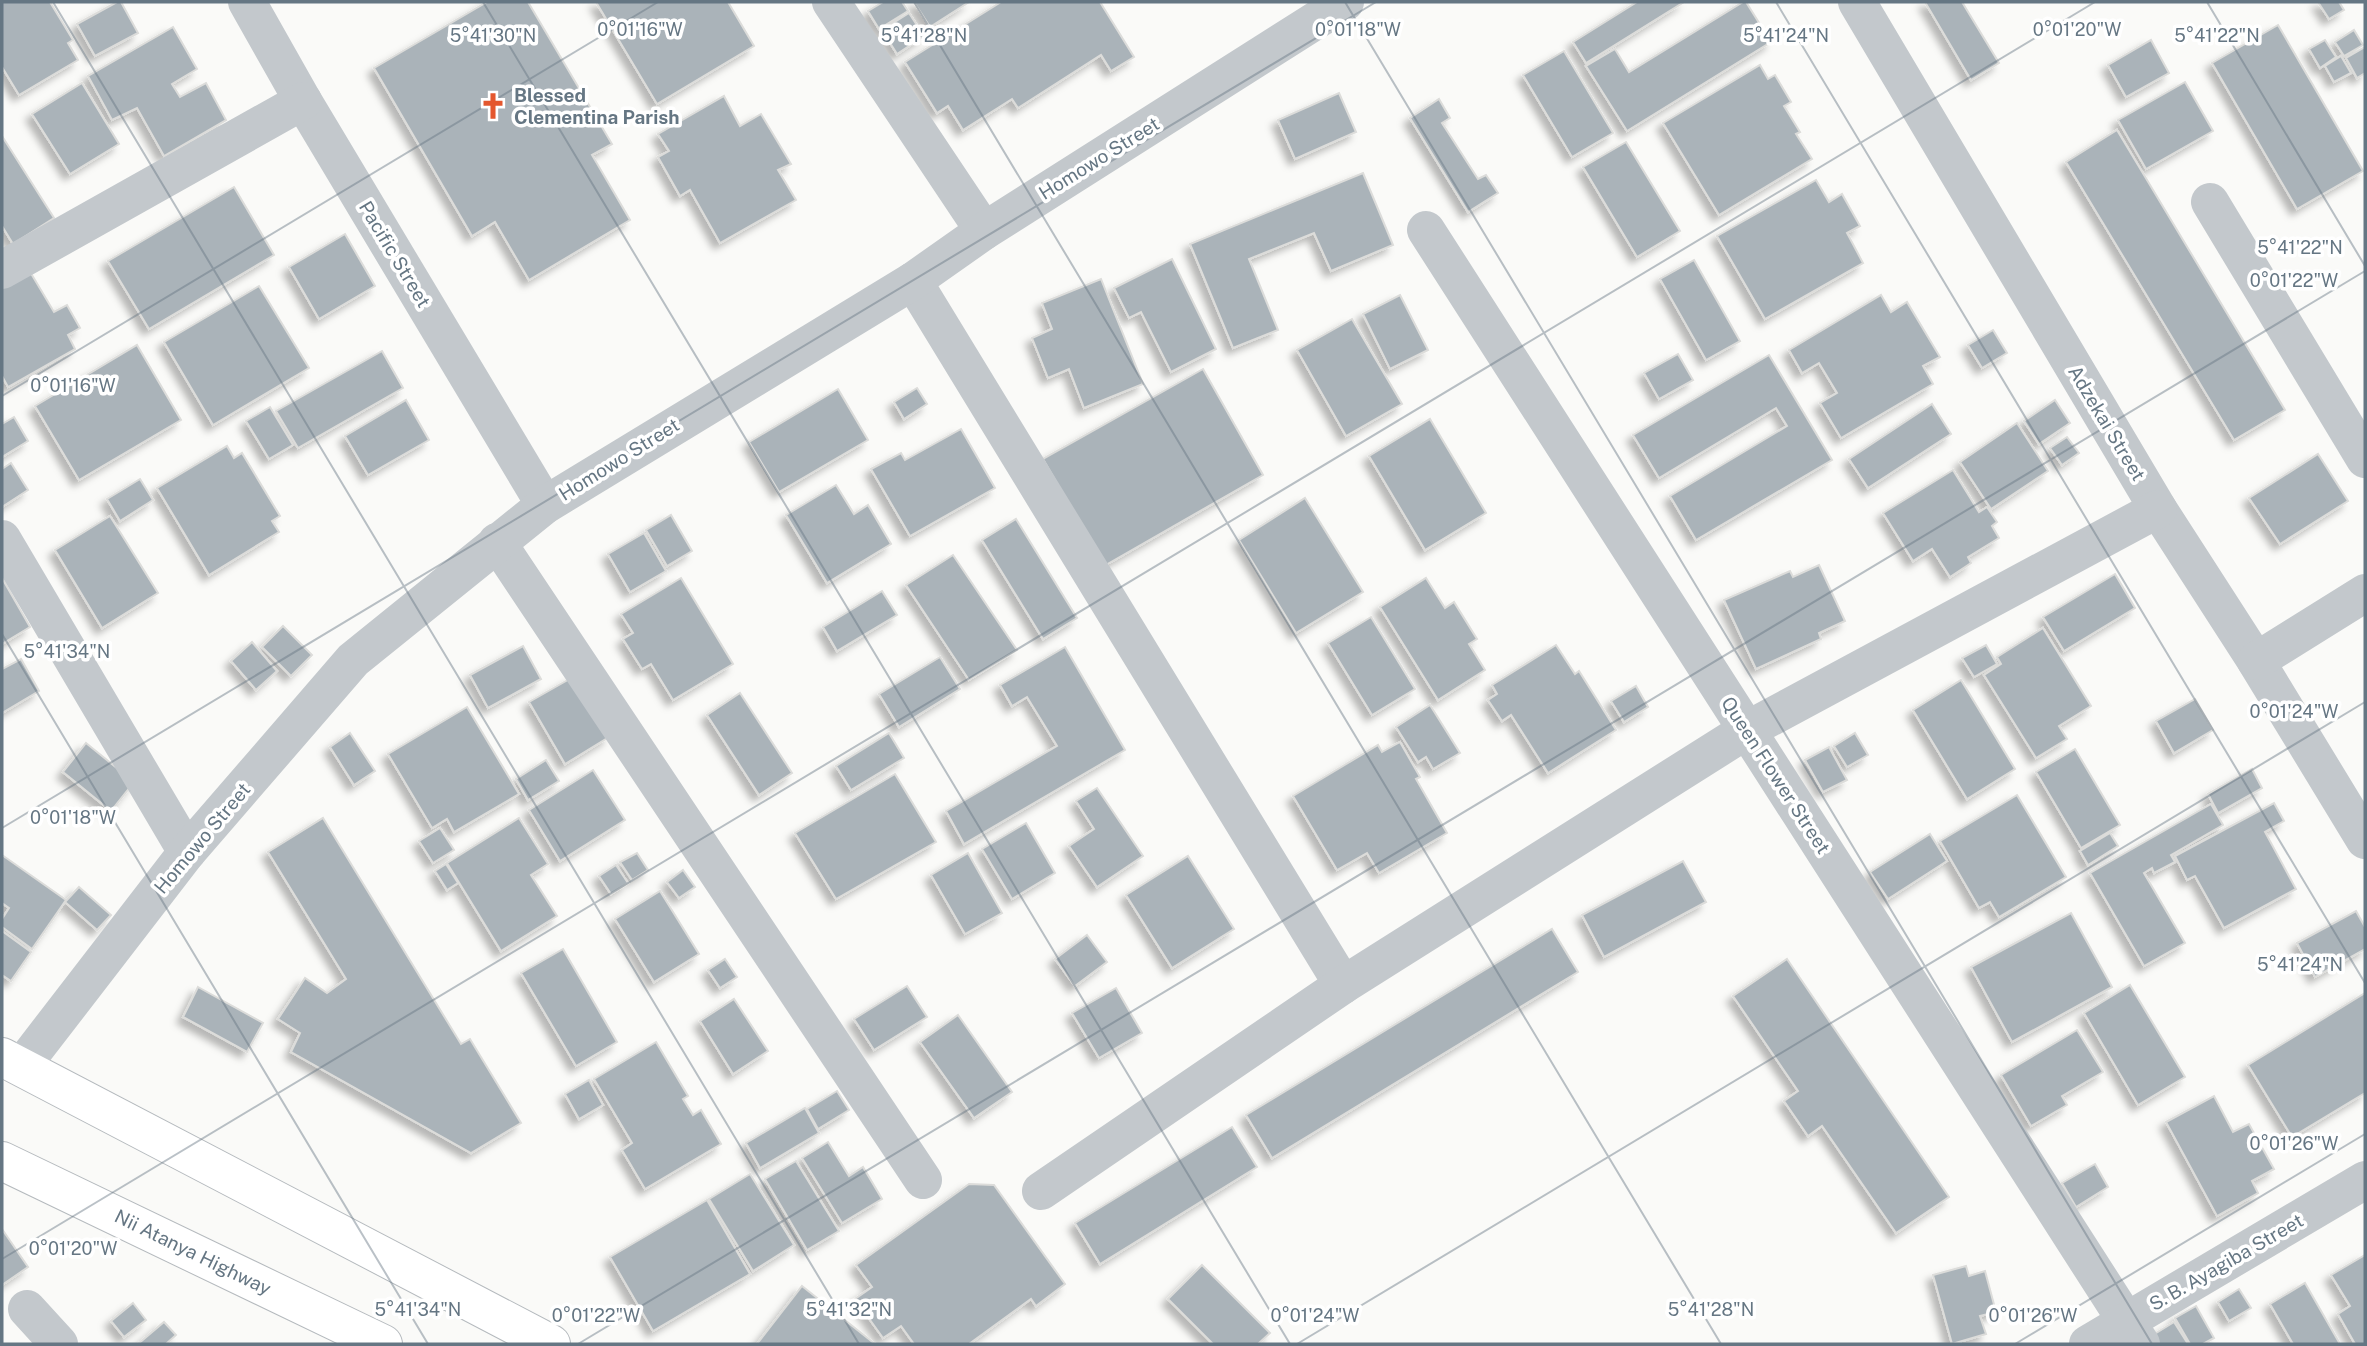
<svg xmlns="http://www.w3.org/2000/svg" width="2367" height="1346" font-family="'Public Sans',sans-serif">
<defs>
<filter id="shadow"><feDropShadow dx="-6" dy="6" stdDeviation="3.5" flood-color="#0004"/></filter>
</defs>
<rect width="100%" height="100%" fill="#fafaf8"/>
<g fill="#aab3b9" stroke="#dcdcda" stroke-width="2" filter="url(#shadow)">
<path d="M2 2H50L73 40 68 43 78 60 19 95 2 67Z"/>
<path d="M117 2H121L138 33 95 56 77 24Z"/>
<path d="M487 2H528L612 144 592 155 630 220 529 280 495 222 472 236 374 68Z"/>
<path d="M596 2H728L754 46 657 104Z"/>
<path d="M883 2H902L908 11 879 29 868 11Z"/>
<path d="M914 2H969L930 27Z"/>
<path d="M1001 2H1100L1134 57 1111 71 1101 55 1018 108 1012 99 963 130 948 106 937 113 905 62Z"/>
<path d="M1637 2H1684L1586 63 1573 42Z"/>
<path d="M1743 2H1746L1771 42 1627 131 1586 66 1615 49 1629 72Z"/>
<path d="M1925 2H1962L1999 63 1971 80Z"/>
<path d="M2318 2H2339L2344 10 2329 19Z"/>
<path d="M909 13 924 36 897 54 882 30Z"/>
<path d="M2278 25 2363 171 2297 209 2212 63Z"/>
<path d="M173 27 197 69 172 84 180 97 206 83 226 120 164 156 137 108 112 120 88 76Z"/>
<path d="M2354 30 2363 45 2344 56 2335 42Z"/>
<path d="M2151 40 2169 73 2126 97 2108 65Z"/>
<path d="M2325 40 2336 57 2320 68 2309 49Z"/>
<path d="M2365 47V73L2357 78 2346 58Z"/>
<path d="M1564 51 1613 133 1572 157 1523 75Z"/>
<path d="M2341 56 2351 73 2334 82 2325 66Z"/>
<path d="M1760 65 1768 79 1775 75 1791 102 1784 106 1800 132 1796 134 1812 159 1719 215 1663 123Z"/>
<path d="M2185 82 2213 131 2146 169 2118 120Z"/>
<path d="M82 83 119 144 70 174 32 114Z"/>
<path d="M1339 93 1356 132 1295 159 1278 120Z"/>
<path d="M724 96 740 126 761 114 791 164 778 170 796 200 720 243 690 190 680 196 658 157 669 151 658 134Z"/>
<path d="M1439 99 1450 118 1442 123 1478 179 1486 175 1498 193 1468 212 1410 118Z"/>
<path d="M2117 130 2285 410 2234 440 2066 162Z"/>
<path d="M2 136 54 218 13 244 2 226Z"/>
<path d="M1626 142 1680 231 1637 257 1583 167Z"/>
<path d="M1363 173 1393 245 1331 271 1314 233 1249 259 1278 330 1233 348 1190 244Z"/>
<path d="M1816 180 1829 202 1842 194 1860 226 1847 233 1863 263 1765 319 1717 236Z"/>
<path d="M234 187 274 255 149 329 108 261Z"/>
<path d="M345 234 375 286 319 319 289 267Z"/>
<path d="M1172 259 1216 349 1171 372 1141 312 1129 318 1114 288Z"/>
<path d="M1694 260 1740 341 1706 360 1660 279Z"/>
<path d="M26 265 54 312 67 305 80 328 68 335 75 349 8 387 2 376V279Z"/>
<path d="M1101 279 1143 384 1084 408 1069 369 1048 378 1032 338 1052 329 1042 303Z"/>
<path d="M259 286 309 368 213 425 164 342Z"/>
<path d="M1400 295 1428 350 1390 369 1363 314Z"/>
<path d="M1881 295 1891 312 1907 302 1940 357 1923 366 1933 384 1841 438 1820 403 1837 393 1819 363 1802 373 1789 350Z"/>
<path d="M1352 319 1402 404 1346 436 1297 350Z"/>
<path d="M1993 330 2007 353 1982 368 1968 345Z"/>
<path d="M137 345 181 420 79 480 35 406Z"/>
<path d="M382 351 403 388 298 448 276 411Z"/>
<path d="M1678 354 1693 380 1659 399 1644 373Z"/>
<path d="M1769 355 1832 460 1696 540 1670 496 1787 426 1776 408 1659 478 1633 435Z"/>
<path d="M1203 369 1263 475 1104 566 1043 459Z"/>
<path d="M917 388 927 404 904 419 894 402Z"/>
<path d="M838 389 868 440 779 492 749 442Z"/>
<path d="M406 400 429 440 368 475 345 436Z"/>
<path d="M2055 400 2070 423 2039 444 2024 421Z"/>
<path d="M1932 404 1951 434 1868 488 1849 459Z"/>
<path d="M270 407 293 445 269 459 246 421Z"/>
<path d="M14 417 28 441 2 457V424Z"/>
<path d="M1430 419 1486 513 1425 550 1369 456Z"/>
<path d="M2017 423 2048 471 1991 509 1960 462Z"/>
<path d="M961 429 995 488 910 536 871 469 901 453 905 460Z"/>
<path d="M2067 437 2079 453 2062 465 2050 448Z"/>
<path d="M227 446 234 458 242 453 280 516 272 521 279 532 209 575 157 488Z"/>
<path d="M2318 454 2348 501 2280 544 2249 498Z"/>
<path d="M11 463 28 490 2 507V469Z"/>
<path d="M1953 470 1979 512 1987 507 1997 522 1992 526 1999 538 1968 557 1971 563 1950 577 1932 549 1913 561 1883 513Z"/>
<path d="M140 479 153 500 120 521 107 499Z"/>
<path d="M836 485 854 514 868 505 891 544 827 583 786 515Z"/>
<path d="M1305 498 1363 592 1296 633 1239 540Z"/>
<path d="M671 515 692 551 667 566 646 530Z"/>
<path d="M110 516 158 593 102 628 55 550Z"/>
<path d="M1016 519 1077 618 1043 639 982 540Z"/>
<path d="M644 533 666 571 630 592 608 554Z"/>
<path d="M953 555 1017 650 969 680 906 585Z"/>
<path d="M1819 565 1845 621 1819 633 1821 639 1756 669 1724 600 1790 571 1793 577Z"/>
<path d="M2115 574 2135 608 2064 651 2043 617Z"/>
<path d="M2 578 30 627 2 644Z"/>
<path d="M681 578 733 664 673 700 651 664 642 669 623 639 633 633 621 614Z"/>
<path d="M1426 578 1445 608 1454 602 1477 639 1469 644 1485 670 1438 700 1380 607Z"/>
<path d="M882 591 897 615 837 651 823 627Z"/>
<path d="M1371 617 1415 689 1372 715 1328 643Z"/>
<path d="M283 626 312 655 291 676 262 647Z"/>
<path d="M2043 628 2091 706 2059 726 2067 739 2036 758 1984 675 2001 664 1997 657Z"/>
<path d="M252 642 277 671 256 690 231 661Z"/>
<path d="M1556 645 1575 674 1579 671 1616 730 1548 773 1511 715 1502 721 1488 700 1497 694 1492 685Z"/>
<path d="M1986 645 1997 664 1974 677 1962 658Z"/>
<path d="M523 646 541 679 488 708 470 675Z"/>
<path d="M1065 647 1125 750 964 844 946 811 1057 746 1027 697 1012 706 1000 685Z"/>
<path d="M940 657 960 689 899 727 879 694Z"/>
<path d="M21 659 39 691 2 713V669Z"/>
<path d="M573 677 609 737 565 764 529 702Z"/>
<path d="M1961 680 2015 769 1967 799 1913 710Z"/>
<path d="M1636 686 1648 707 1624 722 1611 701Z"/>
<path d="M740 693 792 773 759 795 707 715Z"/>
<path d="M2195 699 2213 730 2174 753 2156 721Z"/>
<path d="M1430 705 1460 753 1433 769 1426 757 1418 762 1396 727Z"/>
<path d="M467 707 519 794 454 832 447 819 432 828 388 754Z"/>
<path d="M350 733 375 771 354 785 330 747Z"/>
<path d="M889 733 904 758 851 790 836 766Z"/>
<path d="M1855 733 1868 755 1847 767 1834 746Z"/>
<path d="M1400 742 1420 777 1416 779 1447 833 1379 873 1367 853 1337 870 1293 796 1378 745 1382 752Z"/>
<path d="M86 743 134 782 111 811 63 772Z"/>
<path d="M1829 747 1847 780 1823 792 1805 760Z"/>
<path d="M2075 749 2120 825 2081 848 2036 772Z"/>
<path d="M546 760 559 781 528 800 516 779Z"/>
<path d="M2252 769 2262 788 2218 813 2208 794Z"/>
<path d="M593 770 625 820 560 861 529 810Z"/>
<path d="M895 774 936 842 836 899 795 833Z"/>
<path d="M1097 788 1143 856 1097 887 1069 846 1094 829 1076 801Z"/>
<path d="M2017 795 2066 877 1999 917 1990 902 1979 908 1940 841Z"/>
<path d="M2274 803 2284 821 2265 832 2296 889 2224 928 2195 876 2187 880 2175 856Z"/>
<path d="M2211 804 2223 825 2171 855 2175 862 2154 873 2152 868 2144 873 2185 943 2144 966 2090 873Z"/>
<path d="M323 818 461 1044 470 1039 521 1123 471 1153 291 1052 300 1033 278 1019 305 978 327 993 346 979 268 852Z"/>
<path d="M519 818 548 864 531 875 557 916 501 951 447 863Z"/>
<path d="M1026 823 1055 873 1012 899 982 849Z"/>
<path d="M440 828 454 850 433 863 419 841Z"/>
<path d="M2110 833 2118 846 2088 865 2080 851Z"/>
<path d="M1930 834 1947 861 1888 899 1870 872Z"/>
<path d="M637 853 648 870 632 880 620 862Z"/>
<path d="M968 853 1002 913 965 934 931 875Z"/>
<path d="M2 855 66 900 32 949 2 927V919L9 908 2 903Z"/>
<path d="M1188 856 1234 929 1172 968 1126 895Z"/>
<path d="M1683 861 1706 902 1604 957 1582 915Z"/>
<path d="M446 864 458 883 447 890 435 871Z"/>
<path d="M616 865 628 883 611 894 599 876Z"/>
<path d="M683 870 695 887 679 898 667 882Z"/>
<path d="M79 887 111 915 97 930 65 902Z"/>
<path d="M660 891 699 954 654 982 615 919Z"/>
<path d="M2356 911 2365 927V949L2315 977 2297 943Z"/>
<path d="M2071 913 2112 987 2012 1042 1971 967Z"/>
<path d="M1552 929 1578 972 1272 1158 1246 1115Z"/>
<path d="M2 931 31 952 11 981 2 975Z"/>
<path d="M1087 935 1107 962 1075 986 1055 959Z"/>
<path d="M563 949 617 1042 576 1066 521 973Z"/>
<path d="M725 959 737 977 720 988 708 970Z"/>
<path d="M1787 959 1949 1197 1896 1233 1822 1126 1808 1136 1784 1101 1798 1091 1733 996Z"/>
<path d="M2130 985 2185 1077 2138 1105 2084 1013Z"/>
<path d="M907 986 927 1017 874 1050 854 1019Z"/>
<path d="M198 987 263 1023 247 1052 183 1017Z"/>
<path d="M1116 988 1142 1033 1099 1058 1072 1013Z"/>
<path d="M2365 993V1093L2292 1137 2248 1065Z"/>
<path d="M734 999 768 1051 733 1074 700 1021Z"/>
<path d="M958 1015 1012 1092 974 1118 920 1042Z"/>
<path d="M2077 1030 2103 1072 2062 1096 2067 1105 2031 1126 2001 1075Z"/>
<path d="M656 1042 688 1096 683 1099 693 1115 701 1110 721 1144 645 1189 622 1150 632 1143 594 1079Z"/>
<path d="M589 1080 603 1105 579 1119 565 1094Z"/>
<path d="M837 1091 849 1110 818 1129 807 1109Z"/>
<path d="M2214 1096 2233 1132 2249 1124 2274 1169 2252 1181 2258 1193 2217 1216 2166 1122Z"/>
<path d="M805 1108 819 1133 760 1168 746 1143Z"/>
<path d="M1232 1127 1257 1167 1100 1264 1075 1223Z"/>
<path d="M828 1142 849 1176 863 1167 882 1199 842 1223 802 1158Z"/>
<path d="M796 1161 839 1231 807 1250 765 1179Z"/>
<path d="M2095 1164 2108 1187 2076 1207 2062 1183Z"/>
<path d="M750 1174 794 1245 753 1271 709 1199Z"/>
<path d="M969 1184 994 1185 1065 1284 1036 1306 1031 1299 969 1344H914L901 1326 883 1338 855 1299 872 1287 856 1265Z"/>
<path d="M707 1200 750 1274 653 1331 610 1257Z"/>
<path d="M2 1229 28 1267 2 1285Z"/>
<path d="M2365 1255V1344H2355L2338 1314 2350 1306 2331 1275Z"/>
<path d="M1202 1265 1270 1333 1258 1344H1213L1168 1299Z"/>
<path d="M1966 1266 1969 1276 1985 1271 1996 1312 1980 1316 1986 1334 1952 1344 1933 1275Z"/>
<path d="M2305 1283 2340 1344H2293L2270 1304Z"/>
<path d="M802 1286 875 1344H757Z"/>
<path d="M2239 1289 2251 1308 2229 1321 2218 1302Z"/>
<path d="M133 1303 146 1320 124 1337 111 1321Z"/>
<path d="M2196 1306 2214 1338 2203 1344H2190L2175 1318Z"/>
<path d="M164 1322 176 1335 166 1344H138Z"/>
<path d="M2174 1322 2188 1344H2158L2153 1335Z"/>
</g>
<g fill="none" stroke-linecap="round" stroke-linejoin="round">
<defs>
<g id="major">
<path d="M2 1057 551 1344"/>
<path d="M2 1161 383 1344"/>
</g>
</defs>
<use href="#major" stroke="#b5babe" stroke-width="40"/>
<g stroke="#c3c8cc" stroke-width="38">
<path d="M247 2 303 101 545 505"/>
<path d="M831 2 984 231"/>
<path d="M1857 2 2158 509 2256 661 2365 840"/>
<path d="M2210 202 2365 459"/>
<path d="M1426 230 2141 1344"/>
<path d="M2 270 303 101"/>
<path d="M913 281 1343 985"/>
<path d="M2 539 187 852"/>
<path d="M497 542 923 1180"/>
<path d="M2256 661 2365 593"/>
<path d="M22 1066 187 852 353 660 545 505 913 281 984 231 1345 2"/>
<path d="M1041 1191 1343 985 1747 730 2158 509"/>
<path d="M27 1309 59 1344"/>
<path d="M2088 1344 2365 1180"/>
</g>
<use href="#major" stroke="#fff" stroke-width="38"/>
</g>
<path fill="none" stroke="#657683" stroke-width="2" stroke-opacity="0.45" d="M53 2 859 1344M483 2 1290 1344M914 2 1721 1344M1345 2 2152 1344M1776 2 2365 983M2207 2 2365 266M2 396 658 2M2 634 428 1344M2 828 1376 2M2 1259 2095 2M578 1344 2365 271M1297 1344 2365 702M2015 1344 2365 1134"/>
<defs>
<symbol id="church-bare" viewBox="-9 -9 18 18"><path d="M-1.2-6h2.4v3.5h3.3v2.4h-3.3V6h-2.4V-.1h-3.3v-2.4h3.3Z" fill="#e4572e" stroke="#fff" stroke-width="2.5" paint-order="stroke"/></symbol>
</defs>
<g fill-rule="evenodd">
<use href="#church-bare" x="474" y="87" width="38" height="38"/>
</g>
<g text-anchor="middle" stroke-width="7" stroke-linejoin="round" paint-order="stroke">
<g font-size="19" font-weight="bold" fill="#657683" stroke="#fff" text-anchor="start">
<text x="514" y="102">Blessed<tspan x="514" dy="22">Clementina Parish</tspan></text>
</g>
<g font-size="19" fill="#657683" stroke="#fff">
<text transform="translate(1099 158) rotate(-32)" y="7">Homowo Street</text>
<text transform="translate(395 254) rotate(59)" y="7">Pacific Street</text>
<text transform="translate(2107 423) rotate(59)" y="7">Adzekai Street</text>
<text transform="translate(619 459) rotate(-32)" y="7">Homowo Street</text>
<text transform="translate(1776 775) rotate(57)" y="7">Queen Flower Street</text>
<text transform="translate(202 838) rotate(-50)" y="7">Homowo Street</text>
<text transform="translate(193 1252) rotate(26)" y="7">Nii Atanya Highway</text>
<text transform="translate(2226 1262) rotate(-30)" y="7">S. B. Ayagiba Street</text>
</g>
</g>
<g font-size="18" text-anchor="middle" fill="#657683" stroke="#fff" stroke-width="7" stroke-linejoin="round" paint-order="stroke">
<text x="2077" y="36">0°01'20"W</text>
<text x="640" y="36">0°01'16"W</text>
<text x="1358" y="36">0°01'18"W</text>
<text x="493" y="42">5°41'30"N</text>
<text x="924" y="42">5°41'28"N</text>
<text x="1786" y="42">5°41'24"N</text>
<text x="2217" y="42">5°41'22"N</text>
<text x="2300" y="254">5°41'22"N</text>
<text x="2294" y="287">0°01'22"W</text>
<text x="73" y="392">0°01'16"W</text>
<text x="67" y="658">5°41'34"N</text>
<text x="2294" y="718">0°01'24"W</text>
<text x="73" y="824">0°01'18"W</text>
<text x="2300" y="971">5°41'24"N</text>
<text x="2294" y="1150">0°01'26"W</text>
<text x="73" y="1255">0°01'20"W</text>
<text x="418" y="1316">5°41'34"N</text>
<text x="849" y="1316">5°41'32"N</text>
<text x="1711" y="1316">5°41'28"N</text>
<text x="596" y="1322">0°01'22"W</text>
<text x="1315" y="1322">0°01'24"W</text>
<text x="2033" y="1322">0°01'26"W</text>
</g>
<rect width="2367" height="1346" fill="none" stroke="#657683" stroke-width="7"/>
</svg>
